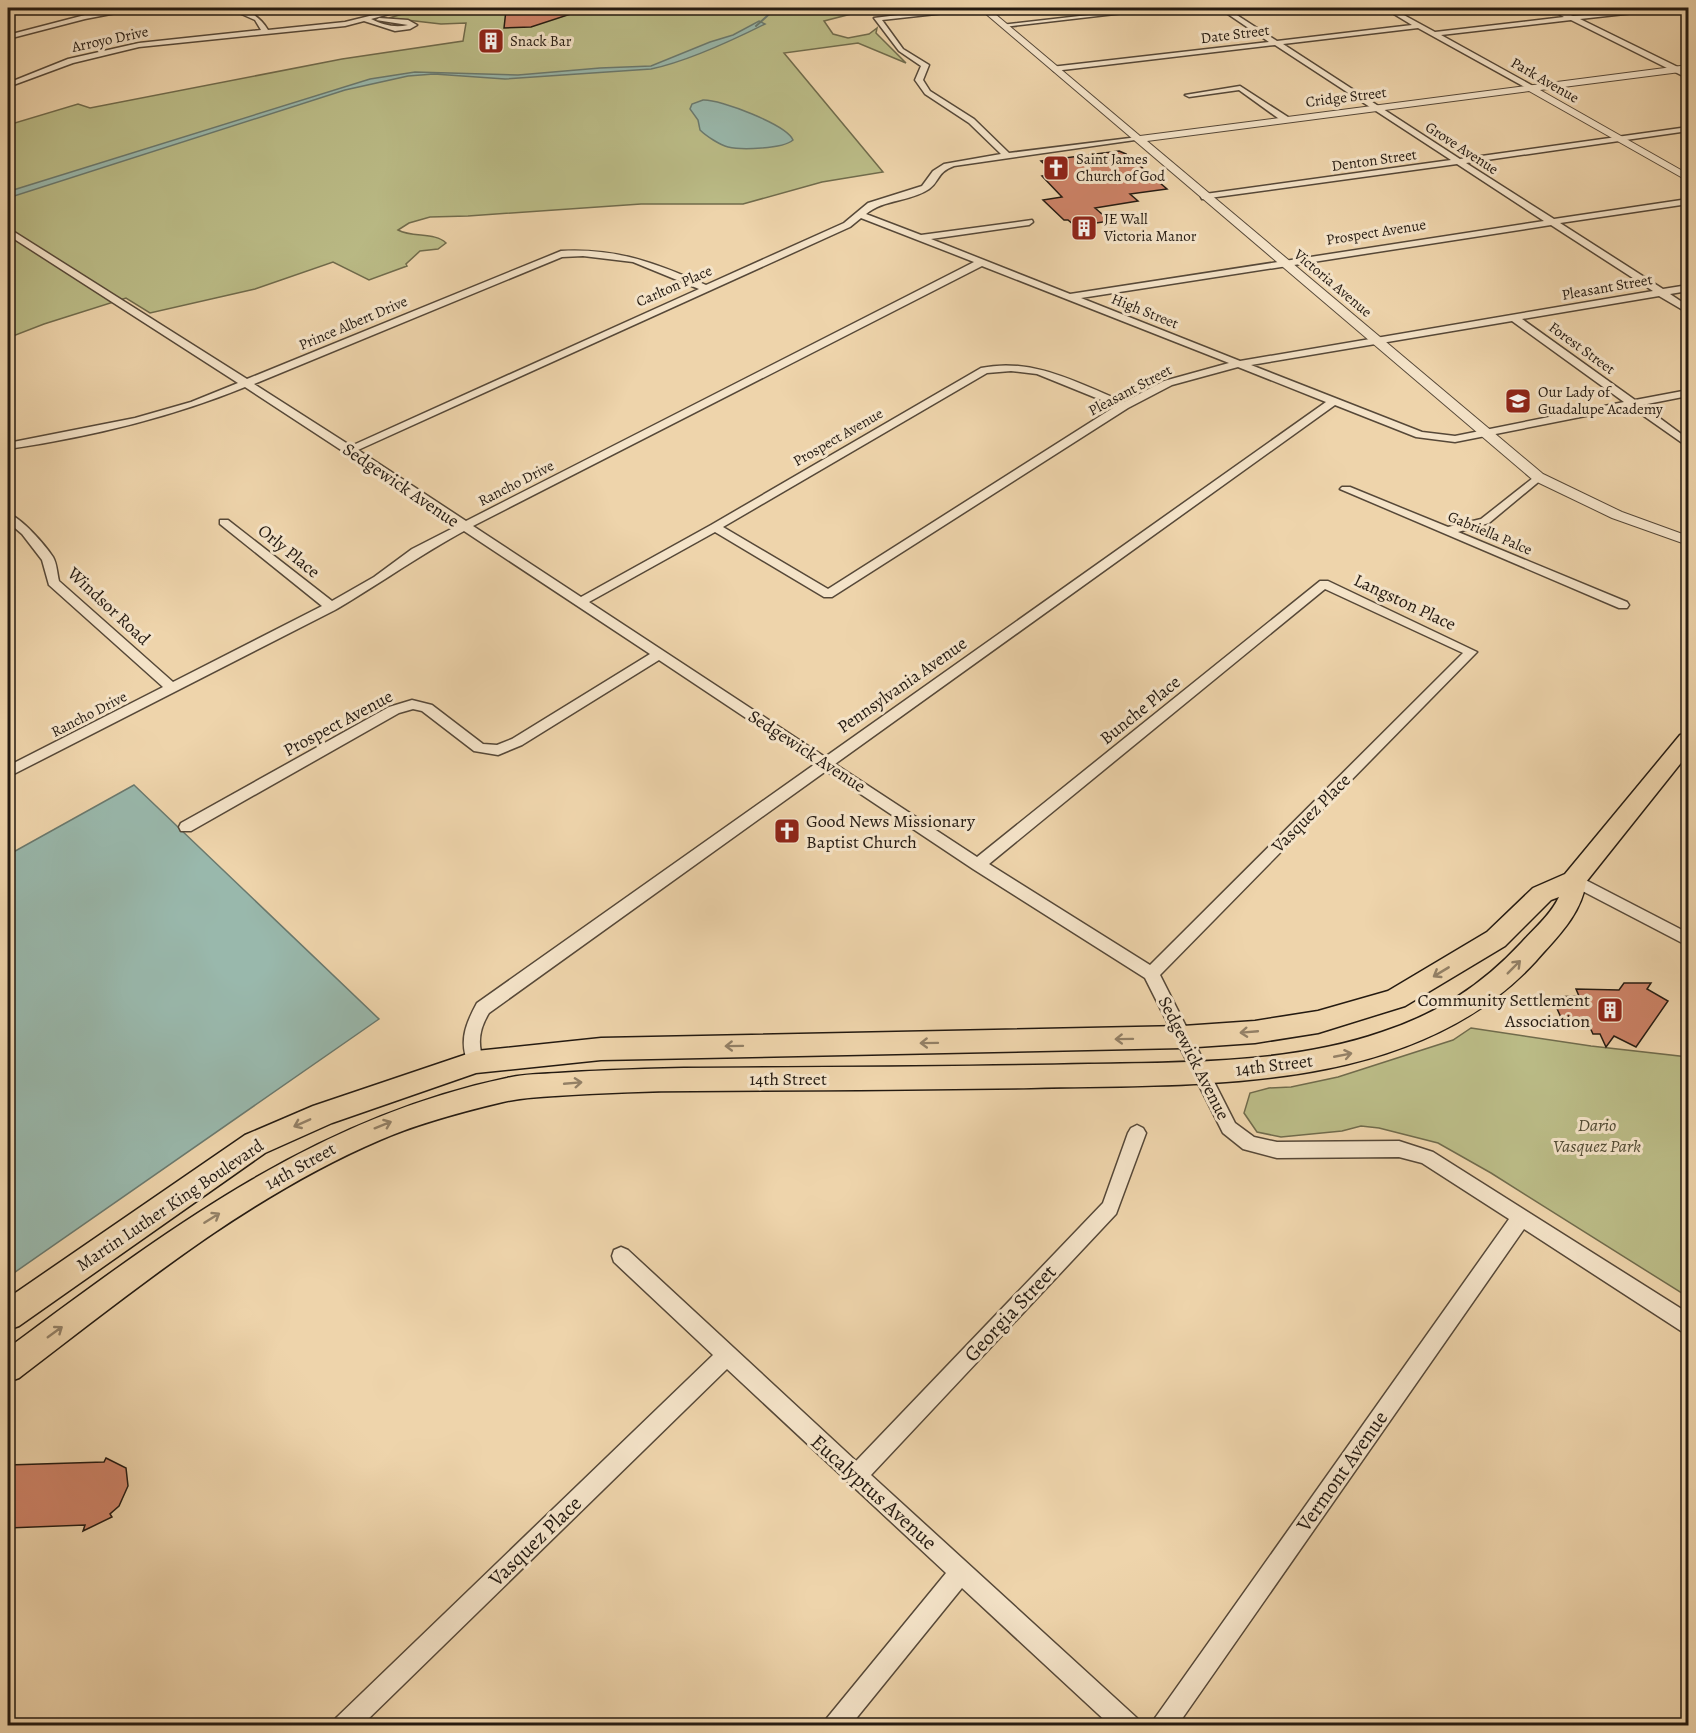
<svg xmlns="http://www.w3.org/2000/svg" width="1696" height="1733" font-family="Alegreya,serif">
<rect width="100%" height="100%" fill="#eed4ab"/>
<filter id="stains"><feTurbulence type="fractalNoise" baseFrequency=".00333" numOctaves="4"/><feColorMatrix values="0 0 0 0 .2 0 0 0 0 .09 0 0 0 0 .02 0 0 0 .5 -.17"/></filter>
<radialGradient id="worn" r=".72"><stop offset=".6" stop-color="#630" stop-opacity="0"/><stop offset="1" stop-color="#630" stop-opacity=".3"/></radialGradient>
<g fill="#bbbc87" stroke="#706b4c" stroke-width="1.5">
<path d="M422 8H854L851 14 824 21 833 34 848 38 869 34 877 28 876 33 906 63 858 43 784 53 883 172 822 182 743 204H641L468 216 430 217 409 223 398 230C413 238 435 232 446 243L438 249 420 251 406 264 407 266 369 280 333 262 255 289 150 313 126 298 44 324 8 338V125L78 104 90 108 342 59 463 41 466 23 441 24 389 18Z"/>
<path d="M1471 1028 1591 1046 1688 1057V1297L1491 1173 1438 1143 1379 1128 1361 1126 1342 1131 1281 1137 1257 1132 1244 1113 1250 1093 1269 1088 1291 1087 1338 1077 1453 1040Z"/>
</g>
<g fill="#99b8ac" stroke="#6a796e" stroke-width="1.5">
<path d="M759 21 765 24C733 40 685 62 651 69L505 79 434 74 408 76 345 90 8 198V192L10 191 370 79 415 72 518 75 600 68 651 66 710 42 733 35Z"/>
<path d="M703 100C720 99 787 125 793 140 783 149 741 150 728 147 720 145 706 136 700 130L698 120 690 109 692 104Z"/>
<path d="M134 785 379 1019 8 1277V855Z"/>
</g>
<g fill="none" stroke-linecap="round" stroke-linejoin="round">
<path stroke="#6a796e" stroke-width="2" d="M756 26 776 8"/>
</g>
<g fill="#ce8368" stroke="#241a11" stroke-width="1.5">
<path d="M533 8 580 10V11L531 27 504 28 506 10 519 12Z"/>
<path d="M1119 151 1126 154 1167 189 1130 194 1138 201 1095 208 1110 221 1075 226 1068 220H1064L1043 200 1062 197 1042 176 1055 174 1041 161Z"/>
<path d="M1624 983H1651L1647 989 1668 1001 1636 1047 1614 1036 1606 1047 1600 1034H1593L1586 1019 1562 1020 1552 997 1579 996 1576 989 1619 990Z"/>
<path d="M106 1458 126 1468 128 1486 119 1506 110 1514 112 1517 83 1531 85 1525 8 1528V1465L104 1462Z"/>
</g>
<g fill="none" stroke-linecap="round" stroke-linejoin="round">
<defs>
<g id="minor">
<path d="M130 8H142L85 19 8 39V35L85 15Z"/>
<path d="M228 8C244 6 260 16 268 30L345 22 402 8H411L371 19C383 25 395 28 408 25L376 20 379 18 408 20 417 25 410 29 395 31 364 21 345 26 139 47 73 63 8 87V83L68 59 139 43 261 30 255 20Z"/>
<path d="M954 8 990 11 987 13 954 12 882 20 903 49 929 65 923 80 930 91 974 119 1009 153 1138 137 1142 139 954 166C937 172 940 181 929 189 910 202 884 199 866 214L921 235 1032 220 1033 222 1029 225 931 239 1070 294 1544 221 1457 164 1202 199 1201 197 1205 194 1451 160 1275 45 1054 71 1051 67 1269 42 1219 8H1226L1277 41 1412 25 1384 8H1391L1435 32 1564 17 1548 8H1555L1573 16 1664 8 1661 10 1580 19 1688 72V77H1685L1571 20 1441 35 1533 86 1530 90 1418 28 1283 44 1460 159 1688 127V131L1466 163 1554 219 1688 199V204L1560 223 1663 289 1688 285V291L1670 294 1688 306V313L1659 296 1522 319 1635 400 1688 390V396L1642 405 1688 439V447L1631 407 1455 442 1416 437 1335 405 835 764 977 857 1320 581H1328L1477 652 1160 975 1235 1123 1254 1137 1277 1142 1399 1141 1433 1152 1688 1313V1333L1681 1331 1524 1229 1177 1726H1152L1155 1718 1509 1219 1422 1163 1399 1157 1277 1158 1243 1149 1223 1133 1145 978 973 869 826 771 489 1013C479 1029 477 1044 484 1062L482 1067 476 1069 470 1067C458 1043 465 1025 477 1003L815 764 659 660 522 745 498 755 474 751 422 711 413 709 399 713 191 831H181L179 827 181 823 389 707 412 700 432 705 483 744 497 745 512 739 650 654 464 531C420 555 379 584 335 610L8 777V766L163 687 49 585 42 560 22 534 8 522V514C21 517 45 545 53 557 57 564 57 573 59 581L173 682 322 606 220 524V520H228L332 601 374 577 412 549 457 526 245 387C169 418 89 437 8 449V443L135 418 191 402 238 383 8 235V228L247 379 561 251C617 248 656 263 706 285L844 223 868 203 922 186 933 171 944 164 1001 154 969 123 925 94 915 80 921 66 899 51 874 18ZM861 218 974 262 466 521 358 450 850 227ZM1551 225 1653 291 1240 361 1081 298ZM583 256 633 262 699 289 351 446 254 384 562 257ZM982 266 1229 363 1164 381 1124 402C1078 383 1032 357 981 368L711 525 581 597 473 526ZM1512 321 1624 402 1455 436 1422 432 1251 365ZM1238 367 1326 402 825 757 589 602 715 532 824 597H832L1128 408 1172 385ZM1011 371 1037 374 1116 406 828 589 723 527 987 373ZM1325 589 1463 653 1150 965 989 864Z"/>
<path d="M1150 8H1167L1004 27 1001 25Z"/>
<path d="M1240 86 1288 117V121H1282L1239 90 1189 97 1185 95Z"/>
<path d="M1538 474 1544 477 1542 479 1489 523 1458 532 1627 602 1629 605 1627 608H1619L1340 489 1342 487H1350L1448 527 1481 519Z"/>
<path d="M1574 874 1688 933V946L1569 884 1566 880 1569 876Z"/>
<path d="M1137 1125 1143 1128 1146 1133 1116 1214 871 1475 1137 1718 1140 1726H1111L962 1588 850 1726H824L827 1718 946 1573 727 1369 361 1726H333L336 1718 713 1355 614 1262 612 1256 614 1250 621 1247 628 1250 856 1461 1103 1203 1128 1133 1131 1128Z"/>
</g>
<path id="tertiary" d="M979 8H988L1140 136 1688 65V71L1540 90 1688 174V181L1529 91 1147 141 1543 474 1622 512 1688 536V545L1612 518 1533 480Z"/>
<path id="primary" d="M1688 733V754L1586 882C1581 915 1557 937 1536 961 1412 1096 1199 1084 1031 1088 918 1090 806 1090 693 1091 647 1091 601 1093 555 1096 538 1097 520 1098 503 1102 461 1112 419 1123 380 1140 247 1197 133 1291 19 1378L8 1382V1348C165 1232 312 1119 507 1078 524 1074 541 1074 558 1073 600 1070 642 1069 684 1068 819 1067 954 1067 1089 1064 1186 1062 1289 1064 1382 1032 1439 1013 1481 986 1522 942 1535 928 1551 914 1559 897L1551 900 1505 946 1405 1006 1318 1033 1255 1043 1183 1048 601 1060 476 1073 332 1123 265 1153 19 1326 8 1330V1298L245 1135 313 1106 476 1051 601 1038 1183 1026 1255 1021 1318 1011 1388 991 1487 932 1533 888 1565 874 1680 735Z"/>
</defs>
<use href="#minor" stroke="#564838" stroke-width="3"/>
<use href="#tertiary" stroke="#564838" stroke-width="2"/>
<use href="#primary" stroke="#241a11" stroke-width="3"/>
<use href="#minor" fill="#f4e3c8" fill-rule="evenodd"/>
<use href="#tertiary" fill="#f4e3c8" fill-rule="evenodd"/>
<use href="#primary" fill="#eed4ab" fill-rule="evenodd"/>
</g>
<defs><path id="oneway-shaft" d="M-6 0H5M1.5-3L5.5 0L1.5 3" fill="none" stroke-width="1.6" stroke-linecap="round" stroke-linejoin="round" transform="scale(1.5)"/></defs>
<g stroke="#938066">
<use href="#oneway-shaft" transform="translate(1514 967) rotate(-45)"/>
<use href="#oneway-shaft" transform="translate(1441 972) rotate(149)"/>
<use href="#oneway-shaft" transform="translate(1249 1032) rotate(175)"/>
<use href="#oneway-shaft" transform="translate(1124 1039) rotate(179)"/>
<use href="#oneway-shaft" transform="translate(929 1043) rotate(179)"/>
<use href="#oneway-shaft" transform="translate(734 1046) rotate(179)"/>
<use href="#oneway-shaft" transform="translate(1343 1055) rotate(-11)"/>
<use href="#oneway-shaft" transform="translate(573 1083) rotate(-5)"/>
<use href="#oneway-shaft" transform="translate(302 1123) rotate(156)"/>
<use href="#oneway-shaft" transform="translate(383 1125) rotate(-22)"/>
<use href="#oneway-shaft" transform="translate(212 1218) rotate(-32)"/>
<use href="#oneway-shaft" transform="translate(55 1332) rotate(-36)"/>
</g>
<defs>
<symbol id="building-square" viewBox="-11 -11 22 22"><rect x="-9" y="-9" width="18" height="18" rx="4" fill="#8f2418" stroke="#f4e3c8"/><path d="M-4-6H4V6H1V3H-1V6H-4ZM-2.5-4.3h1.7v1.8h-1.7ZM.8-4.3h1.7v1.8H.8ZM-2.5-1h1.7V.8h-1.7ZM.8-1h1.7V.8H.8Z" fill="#fff"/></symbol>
<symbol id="church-square" viewBox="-11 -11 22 22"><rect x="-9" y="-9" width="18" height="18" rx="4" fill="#8f2418" stroke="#f4e3c8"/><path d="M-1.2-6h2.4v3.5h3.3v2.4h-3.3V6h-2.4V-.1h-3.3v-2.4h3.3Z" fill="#fff"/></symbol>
<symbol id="school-square" viewBox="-11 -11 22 22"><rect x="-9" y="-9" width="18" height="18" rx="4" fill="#8f2418" stroke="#f4e3c8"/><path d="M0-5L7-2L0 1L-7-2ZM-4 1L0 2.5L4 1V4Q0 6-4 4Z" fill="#fff"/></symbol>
</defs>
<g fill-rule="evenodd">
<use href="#building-square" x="476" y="26" width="30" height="30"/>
<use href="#church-square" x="1041" y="153" width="30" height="30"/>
<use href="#building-square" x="1069" y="213" width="30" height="30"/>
<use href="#school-square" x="1503" y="386" width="30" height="30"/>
<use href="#church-square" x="772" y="816" width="30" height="30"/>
<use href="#building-square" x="1595" y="995" width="30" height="30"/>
</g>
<g text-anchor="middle" stroke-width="6" stroke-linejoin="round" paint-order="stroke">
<g font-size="15" fill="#241a11" stroke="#f4e3c8">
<text transform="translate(1235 34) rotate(-7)" y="5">Date Street</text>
<text transform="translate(110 39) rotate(-12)" y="5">Arroyo Drive</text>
<text transform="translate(1545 80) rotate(30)" y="5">Park Avenue</text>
<text transform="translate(1346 97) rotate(-7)" y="5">Cridge Street</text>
<text transform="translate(1462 148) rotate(33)" y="5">Grove Avenue</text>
<text transform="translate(1374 160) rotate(-8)" y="5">Denton Street</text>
<text transform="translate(1376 232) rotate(-9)" y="5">Prospect Avenue</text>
<text transform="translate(1333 283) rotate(40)" y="5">Victoria Avenue</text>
<text transform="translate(674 286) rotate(-24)" y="5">Carlton Place</text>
<text transform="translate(1607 287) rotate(-10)" y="5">Pleasant Street</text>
<text transform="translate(1145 311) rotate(22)" y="5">High Street</text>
<text transform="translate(353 323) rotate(-23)" y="5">Prince Albert Drive</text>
<text transform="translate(1582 348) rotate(36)" y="5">Forest Street</text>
<text transform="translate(1130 390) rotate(-28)" y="5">Pleasant Street</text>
<text transform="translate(838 437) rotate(-30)" y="5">Prospect Avenue</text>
<text transform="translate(516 483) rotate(-27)" y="5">Rancho Drive</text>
<text transform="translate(1490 533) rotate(23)" y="5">Gabriella Palce</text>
<text transform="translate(89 714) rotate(-27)" y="5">Rancho Drive</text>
</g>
<g font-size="15" fill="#241a11" stroke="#f4e3c8" text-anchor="start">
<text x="510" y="46">Snack Bar</text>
<text x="1076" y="164">Saint James<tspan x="1076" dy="17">Church of God</tspan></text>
<text x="1104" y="224">JE Wall<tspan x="1104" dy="17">Victoria Manor</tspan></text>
<text x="1538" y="397">Our Lady of<tspan x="1538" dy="17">Guadalupe Academy</tspan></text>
</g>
<g font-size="18" fill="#241a11" stroke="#f4e3c8">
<text transform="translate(401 485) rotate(34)" y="6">Sedgewick Avenue</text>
<text transform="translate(289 551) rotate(39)" y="6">Orly Place</text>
<text transform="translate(1405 602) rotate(25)" y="6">Langston Place</text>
<text transform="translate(109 606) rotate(43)" y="6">Windsor Road</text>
<text transform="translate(902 685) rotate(-35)" y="6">Pennsylvania Avenue</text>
<text transform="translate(1140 710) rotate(-39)" y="6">Bunche Place</text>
<text transform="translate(338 723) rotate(-28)" y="6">Prospect Avenue</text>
<text transform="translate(807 751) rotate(33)" y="6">Sedgewick Avenue</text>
<text transform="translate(1311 813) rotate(-45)" y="6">Vasquez Place</text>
<text transform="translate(1194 1058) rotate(63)" y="6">Sedgewick Avenue</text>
<text transform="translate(1274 1065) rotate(-7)" y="6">14th Street</text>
<text x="788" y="1085">14th Street</text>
<text transform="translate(300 1166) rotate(-29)" y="6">14th Street</text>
<text transform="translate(170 1205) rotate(-34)" y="6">Martin Luther King Boulevard</text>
</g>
<g font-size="18" fill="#241a11" stroke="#f4e3c8" text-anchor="start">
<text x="806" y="827">Good News Missionary<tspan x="806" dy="21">Baptist Church</tspan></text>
<text x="1590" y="1006" text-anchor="end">Community Settlement<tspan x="1590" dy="21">Association</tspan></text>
</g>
<g font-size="18" font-style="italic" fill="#514b34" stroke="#f4e3c8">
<text x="1597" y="1131">Dario<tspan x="1597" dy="21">Vasquez Park</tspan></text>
</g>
<g font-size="21" fill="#241a11" stroke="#f4e3c8">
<text transform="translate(1010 1313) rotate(-47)" y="7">Georgia Street</text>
<text transform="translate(1342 1471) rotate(-55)" y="7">Vermont Avenue</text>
<text transform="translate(874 1492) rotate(42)" y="7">Eucalyptus Avenue</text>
<text transform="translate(535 1541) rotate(-44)" y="7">Vasquez Place</text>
</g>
</g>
<rect width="1696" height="1733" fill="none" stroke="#eed4ab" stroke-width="30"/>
<rect x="9" y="9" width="1678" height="1715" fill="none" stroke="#241a11" stroke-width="3"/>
<rect x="15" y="15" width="1666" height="1703" fill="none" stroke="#241a11" stroke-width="1.5"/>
<rect width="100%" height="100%" filter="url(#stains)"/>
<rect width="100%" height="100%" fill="url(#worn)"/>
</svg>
